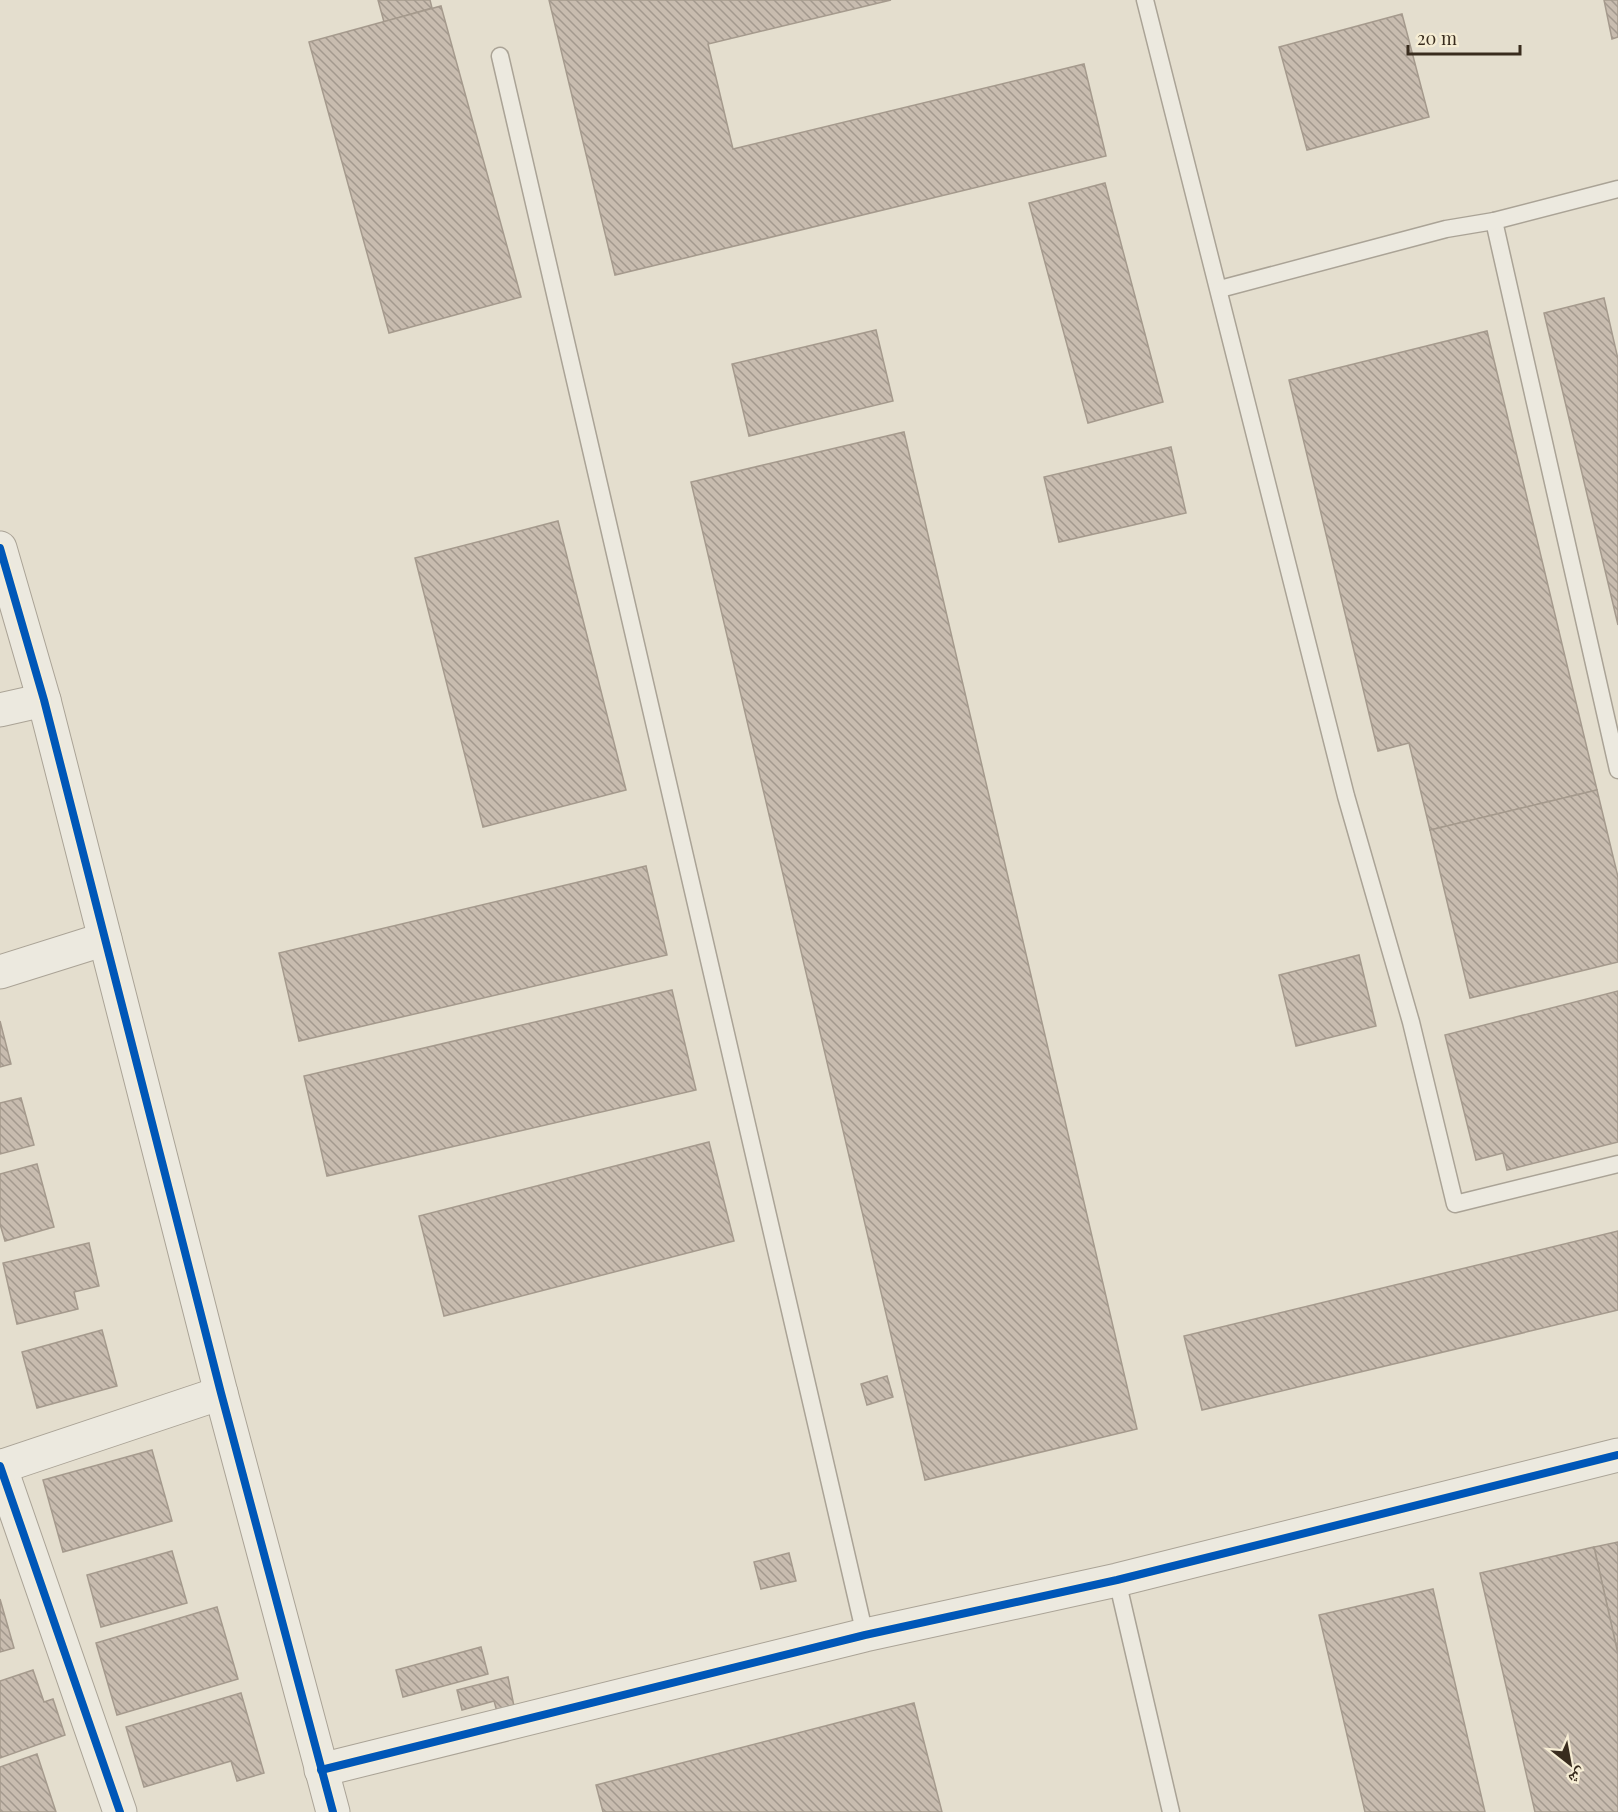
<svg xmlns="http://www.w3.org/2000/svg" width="1618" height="1812" font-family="'Playfair Display','Noto Naskh Arabic',serif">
<defs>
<pattern id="building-back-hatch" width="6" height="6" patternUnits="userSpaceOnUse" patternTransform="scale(1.5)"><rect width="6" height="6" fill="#c8bcaf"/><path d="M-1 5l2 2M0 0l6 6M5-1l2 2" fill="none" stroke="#a3998e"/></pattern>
</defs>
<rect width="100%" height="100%" fill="#e4dece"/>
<g fill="url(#building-back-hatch)" stroke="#a59a8d" stroke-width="1.5">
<path d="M378 0H430L432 8 384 22Z"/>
<path d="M549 0H891L708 44 733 149 1084 64 1106 156 615 275Z"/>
<path d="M1604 0H1618V37L1612 39Z"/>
<path d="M441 6 521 297 389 333 309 42Z"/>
<path d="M1402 14 1429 117 1307 150 1279 47Z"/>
<path d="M1105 183 1163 402 1088 423 1029 203Z"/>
<path d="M1604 298 1618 359V625L1544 313Z"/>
<path d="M876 330 893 401 749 436 732 364Z"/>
<path d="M1487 331 1597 790 1430 830 1409 743 1378 751 1289 380Z"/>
<path d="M904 432 1137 1429 925 1480 691 482Z"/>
<path d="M1171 447 1186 513 1059 542 1044 477Z"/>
<path d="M558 521 626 790 483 827 415 558Z"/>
<path d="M1597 790 1618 877V962L1470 998 1430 830Z"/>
<path d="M646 866 667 955 299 1041 279 953Z"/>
<path d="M1359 955 1376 1026 1296 1046 1279 975Z"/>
<path d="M672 990 696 1090 327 1176 304 1076Z"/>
<path d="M1618 991V1142L1507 1170 1503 1153 1476 1160 1445 1035Z"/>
<path d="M0 1021 11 1064 0 1067Z"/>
<path d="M21 1098 34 1145 0 1154V1103Z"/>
<path d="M709 1142 734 1241 444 1316 419 1216Z"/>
<path d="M37 1164 54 1227 5 1241 0 1224V1174Z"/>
<path d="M1618 1231V1310L1202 1410 1184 1336Z"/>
<path d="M89 1243 99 1286 74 1292 78 1309 17 1324 3 1263Z"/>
<path d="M102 1330 117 1386 37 1408 22 1352Z"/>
<path d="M887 1376 893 1397 867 1405 861 1384Z"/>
<path d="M152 1450 172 1521 63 1552 43 1480Z"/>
<path d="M1618 1542V1654L1594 1547Z"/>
<path d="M1594 1547 1618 1654V1812H1535L1480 1573Z"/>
<path d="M172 1551 187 1603 101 1627 87 1575Z"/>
<path d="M789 1553 796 1581 761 1589 754 1562Z"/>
<path d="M1433 1589 1485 1812H1365L1319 1615Z"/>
<path d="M0 1599 14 1648 0 1652Z"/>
<path d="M217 1607 238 1679 117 1715 96 1643Z"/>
<path d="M481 1647 488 1674 403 1697 396 1670Z"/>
<path d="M33 1670 44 1702 53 1699 65 1735 0 1758V1681Z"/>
<path d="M508 1677 515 1711 498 1715 494 1701 462 1710 457 1690Z"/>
<path d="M241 1693 264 1773 237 1781 231 1761 144 1787 126 1727Z"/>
<path d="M914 1703 942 1812H603L596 1785Z"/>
<path d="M37 1754 56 1812H0V1767Z"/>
</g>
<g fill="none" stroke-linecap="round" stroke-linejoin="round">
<defs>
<g id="lane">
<path d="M1145 0 1346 796 1411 1022 1455 1204 1618 1164"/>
<path d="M500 56 865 1635"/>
<path d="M1494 221 1618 770"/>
<path d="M1220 289 1446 229 1494 221 1618 189"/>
<path d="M1117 1580 1171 1812"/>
</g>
<g id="street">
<path d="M0 548 44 700 221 1393 333 1812"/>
<path d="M0 710 44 700"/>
<path d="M0 972 105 939"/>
<path d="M0 1466 120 1812"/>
<path d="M0 1467 221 1393"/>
<path d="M321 1770 865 1635 1117 1580 1618 1455"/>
</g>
</defs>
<use href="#lane" stroke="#aaa396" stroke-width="19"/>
<use href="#street" stroke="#aaa396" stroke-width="35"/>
<use href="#lane" stroke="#ece9df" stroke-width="16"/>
<use href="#street" stroke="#ece9df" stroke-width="33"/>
<defs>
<g id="cycleway">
<path d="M0 548 44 700 221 1393 333 1812"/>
<path d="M0 1466 120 1812"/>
<path d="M321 1770 865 1635 1117 1580 1618 1455"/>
</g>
</defs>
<use href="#cycleway" stroke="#f6edd4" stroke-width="11"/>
<use href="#cycleway" stroke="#0057b8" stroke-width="8"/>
</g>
<g transform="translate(1570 1764) rotate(149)" stroke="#f6edd4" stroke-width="4.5" paint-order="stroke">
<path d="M0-4.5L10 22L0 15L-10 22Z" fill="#392c1e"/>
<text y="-9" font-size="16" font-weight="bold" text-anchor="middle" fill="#392c1e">ش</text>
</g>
<path d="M1408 45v9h112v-9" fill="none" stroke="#392c1e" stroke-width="3"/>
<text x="1417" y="45" font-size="18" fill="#392c1e" stroke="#f6edd4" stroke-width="4.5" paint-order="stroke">20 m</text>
</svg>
